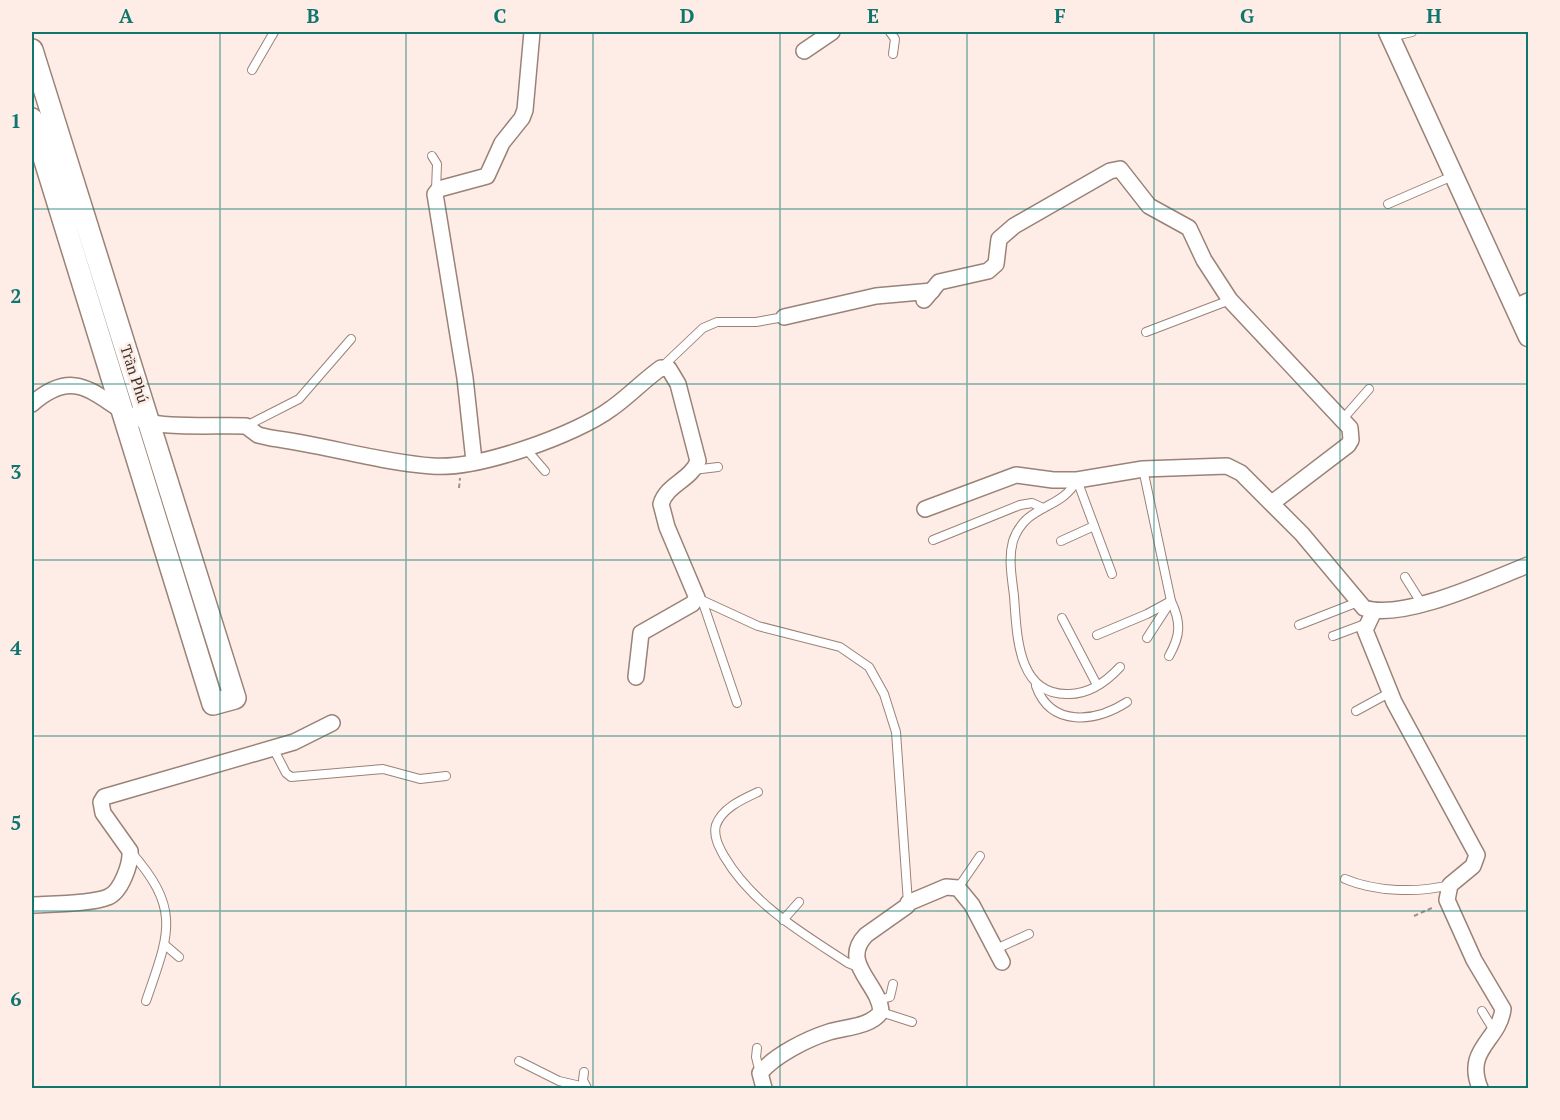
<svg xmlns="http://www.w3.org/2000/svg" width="1560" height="1120" font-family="'PT Serif',serif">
<rect width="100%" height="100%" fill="#feede6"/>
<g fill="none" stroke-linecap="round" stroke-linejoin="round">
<defs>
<g id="service">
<path d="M890 32 895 39 893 54"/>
<path d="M1391 37 1412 32"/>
<path d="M252 70 274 32"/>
<path d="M432 156 437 164 436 190"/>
<path d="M1388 204 1455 175"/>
<path d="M1146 332 1230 300"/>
<path d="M662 367 703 328 717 322H756L784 317"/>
<path d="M1342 420 1369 389"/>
<path d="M246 426 299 399 351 339"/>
<path d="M526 449 545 471"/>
<path d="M1143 469 1171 601 1147 638"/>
<path d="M693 470 718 467"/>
<path d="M1077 480C1061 511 1026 503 1013 541 1008 559 1012 578 1014 596 1017 635 1017 696 1069 694 1089 694 1107 681 1120 667"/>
<path d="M1077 480 1112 574"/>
<path d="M933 540 1020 505 1032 503 1043 508"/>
<path d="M1061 541 1094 526"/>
<path d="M1405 577 1422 604"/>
<path d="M697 598 758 626 840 647 869 667 884 694 896 732 908 903"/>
<path d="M703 603 737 703"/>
<path d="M1062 618 1097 685"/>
<path d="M1299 625 1358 602"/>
<path d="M1097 635 1147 614 1171 601C1181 622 1181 635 1169 656"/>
<path d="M1333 636 1365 624"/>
<path d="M1036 686C1051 728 1096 722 1127 702"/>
<path d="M1356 711 1389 693"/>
<path d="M273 748 286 773 291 777 383 769 420 779 446 776"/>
<path d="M758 792C743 799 722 808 716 825 713 836 719 847 724 856 752 904 802 933 848 963L858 967"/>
<path d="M131 852C182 910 169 934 146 1001"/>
<path d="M1345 879C1376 892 1417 893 1450 885"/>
<path d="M958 888 980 856"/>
<path d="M783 920 799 902"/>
<path d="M165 945 179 957"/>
<path d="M996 949 1029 934"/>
<path d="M879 1000 890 997 893 984"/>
<path d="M1482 1011 1493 1029"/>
<path d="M881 1012 912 1022"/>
<path d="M757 1048 756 1057 760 1073"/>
<path d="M519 1061 559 1081 585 1087"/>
<path d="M584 1072 583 1080 587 1088"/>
</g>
<g id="minor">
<path d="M804 51 832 32"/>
<path d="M924 300 939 282 988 271 996 264 999 239 1014 226 1110 171 1120 169 1149 206 1189 228 1204 260 1230 300 1350 428 1351 440 1348 445 1272 503"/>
<path d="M1515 307 1528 301"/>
<path d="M784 317 876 296 932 291"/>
<path d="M32 404C83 359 101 409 148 422 170 428 220 425 246 426L258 435 271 438C325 445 378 462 432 466 477 470 576 435 612 408 629 396 644 380 661 368L669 369 678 384 698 461C691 480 667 484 661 504L667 527 697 598 692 604 641 633 636 677"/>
<path d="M474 461 465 378 435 194 439 189 487 176 502 143 522 118 525 110 532 32"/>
<path d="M925 509 1016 475 1053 480H1077L1143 469 1227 466 1241 473 1302 534 1364 608C1403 621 1490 580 1528 565"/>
<path d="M1374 611 1365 630 1394 702 1477 855 1473 866 1450 885 1447 900 1474 960 1503 1009C1499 1041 1464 1049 1480 1088"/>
<path d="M32 905C50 904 92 904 108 897 121 892 131 864 130 851L103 813 101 802 104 797 294 742 332 723"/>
<path d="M764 1088 760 1073C775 1055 807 1039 829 1032 846 1027 870 1027 881 1012 880 984 839 963 866 935L907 906 908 903 946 887 958 888 972 905 1002 962"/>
</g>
<path id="tertiary" d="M1388 32 1528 337"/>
<path id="secondary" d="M32 50 235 698 213 704 32 119"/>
</defs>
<use href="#service" stroke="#9a8277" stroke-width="10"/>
<use href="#minor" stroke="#9a8277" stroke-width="18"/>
<use href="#tertiary" stroke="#9a8277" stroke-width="21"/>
<use href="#secondary" stroke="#9a8277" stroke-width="24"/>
<g stroke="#9c8f89" stroke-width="2" stroke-dasharray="4.5 3" stroke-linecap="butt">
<path d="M459 488 460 478"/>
<path d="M1414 916 1434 907"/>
</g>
<use href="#service" stroke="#fff" stroke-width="8"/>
<use href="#minor" stroke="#fff" stroke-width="15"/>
<use href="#tertiary" stroke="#fff" stroke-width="18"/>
<use href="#secondary" stroke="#fff" stroke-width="21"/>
</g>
<path fill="none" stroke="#0f766e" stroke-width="1.5" stroke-opacity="0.55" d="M220 32V1088M406 32V1088M593 32V1088M780 32V1088M967 32V1088M1154 32V1088M1340 32V1088M32 209H1528M32 384H1528M32 560H1528M32 736H1528M32 911H1528"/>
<g text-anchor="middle" stroke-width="5" stroke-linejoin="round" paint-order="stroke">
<g font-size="15" fill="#3b312d" stroke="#feede6">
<text transform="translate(134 374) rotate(72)" y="5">Trần Phú</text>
</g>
</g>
<rect width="1560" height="1120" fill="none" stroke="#feede6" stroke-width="66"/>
<rect x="33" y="33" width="1494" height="1054" fill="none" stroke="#0f766e" stroke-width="2"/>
<g font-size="20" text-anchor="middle" font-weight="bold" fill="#0f766e">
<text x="126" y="23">A</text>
<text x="313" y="23">B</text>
<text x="500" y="23">C</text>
<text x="687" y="23">D</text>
<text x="873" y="23">E</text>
<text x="1060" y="23">F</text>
<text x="1247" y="23">G</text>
<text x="1434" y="23">H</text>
<text x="16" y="128">1</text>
<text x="16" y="303">2</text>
<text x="16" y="479">3</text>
<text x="16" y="655">4</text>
<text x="16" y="830">5</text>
<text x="16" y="1006">6</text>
</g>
</svg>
